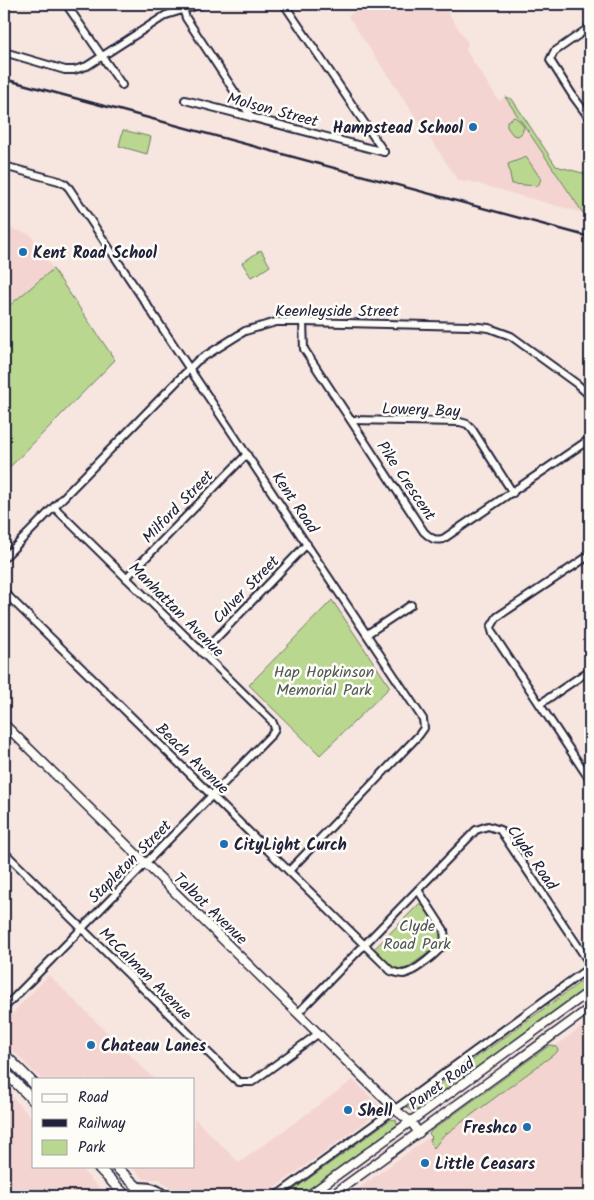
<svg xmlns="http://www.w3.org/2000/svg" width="594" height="1200" font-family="Kalam,sans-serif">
<rect width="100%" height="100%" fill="#f7e5e0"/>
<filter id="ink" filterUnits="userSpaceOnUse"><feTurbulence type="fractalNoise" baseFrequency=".02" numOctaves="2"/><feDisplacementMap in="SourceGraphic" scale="10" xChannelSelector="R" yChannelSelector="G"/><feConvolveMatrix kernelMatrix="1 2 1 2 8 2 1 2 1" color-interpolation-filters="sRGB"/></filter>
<g filter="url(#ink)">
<g fill="#f3d4d0">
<path d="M366 4H442L468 43 466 49 467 52 499 101 505 97 583 213 468 181 466 182 458 180 348 16Z"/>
<path d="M4 227 30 234 53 269 4 310Z"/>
<path d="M49 975 154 1079H41L4 1042V1022Z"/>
<path d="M590 1021V1196H348Z"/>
<path d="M353 1080 383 1109 263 1196H178L160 1179H144L131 1166H194V1118L239 1163Z"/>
<path d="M4 1083 12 1092V1097L34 1120V1166H78L107 1196H4Z"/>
</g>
<g fill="#b9d78f" stroke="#6e7c65">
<path d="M505 97 512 99 556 166 590 175V215L583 213Z"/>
<path d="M514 117 518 119 524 127 522 133 518 136 513 135 507 127V121Z"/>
<path d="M123 130 151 137 147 154 119 146Z"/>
<path d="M526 157 541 179 538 186 512 184 508 164Z"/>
<path d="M261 250 270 266 258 274 251 277 242 263Z"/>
<path d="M53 269 115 360 4 473V310Z"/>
<path d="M332 600 390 687 320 755 249 685Z"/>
<path d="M421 902 440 930 441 938 438 946 407 968 401 969 394 968 374 949Z"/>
<path d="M586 978 590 983V987L417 1112H413L407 1108Z"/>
<path d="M550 1045 556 1047 558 1050 557 1052 443 1136 434 1148 429 1140 432 1137 429 1134 431 1131Z"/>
<path d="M391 1119 396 1120 398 1126 302 1196H285Z"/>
</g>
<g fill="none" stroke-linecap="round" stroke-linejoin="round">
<defs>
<g id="minor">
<path d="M66 4 122 85"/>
<path d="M284 4 384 152"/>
<path d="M452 4H454"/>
<path d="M183 9 186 18 252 118"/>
<path d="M590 27 554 52 550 60 573 96 590 119"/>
<path d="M4 52 65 70H74L87 66 166 15 202 4"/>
<path d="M185 100 384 152"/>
<path d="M4 166 59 181 65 184 69 188 423 719 424 728 419 735 289 871"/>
<path d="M303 322 304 349 424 532C431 538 434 541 443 539L590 439"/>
<path d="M351 420 460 422 467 424 472 429 513 493"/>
<path d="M590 555 497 617 491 627 493 634 586 774 590 777"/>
<path d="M4 558 197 361 245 331 276 322H303L469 326 489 328 511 336 577 384 590 396"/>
<path d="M126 578 247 454"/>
<path d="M4 592 391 971C395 972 399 974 403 974 414 973 440 951 445 942L444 930 418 890"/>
<path d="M367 634 411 605"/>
<path d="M202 653 307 544"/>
<path d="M540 704 590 670"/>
<path d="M4 852 234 1078 239 1082H252L319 1033"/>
<path d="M4 1008 273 733 275 728 272 721 54 507"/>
<path d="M298 1013 476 830 488 826 500 830 590 964"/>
<path d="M137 1186C150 1186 157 1187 166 1196"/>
<path d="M276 1196 590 967"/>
</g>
<g id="tertiary">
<path d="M4 724 398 1112 411 1122 419 1133"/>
<path d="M308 1196 590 991"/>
<path d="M331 1196 590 1008"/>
</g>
<g id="secondary">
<path d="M4 1054 34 1084"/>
<path d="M4 1071 34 1101"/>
<path d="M97 1166 126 1196"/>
<path d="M115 1166 147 1196"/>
</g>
</defs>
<use href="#minor" stroke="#22223b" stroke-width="10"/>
<use href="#tertiary" stroke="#22223b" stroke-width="11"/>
<use href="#secondary" stroke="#22223b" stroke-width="12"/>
<use href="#minor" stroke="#fdfcf7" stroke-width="6"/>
<use href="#tertiary" stroke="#fdfcf7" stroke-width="8"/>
<use href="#secondary" stroke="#fdfcf7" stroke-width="9"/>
<path stroke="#22223b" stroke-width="2.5" d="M4 79 590 237"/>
</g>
</g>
<g fill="#1f6fb2" stroke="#fdfcf7" stroke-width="2">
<circle cx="473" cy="127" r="5"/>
<circle cx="23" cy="252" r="5"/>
<circle cx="224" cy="844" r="5"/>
<circle cx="91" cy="1045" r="5"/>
<circle cx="348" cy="1110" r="5"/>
<circle cx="527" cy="1127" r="5"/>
<circle cx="425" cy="1163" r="5"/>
</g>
<g text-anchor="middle" stroke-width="5" stroke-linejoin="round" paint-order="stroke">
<g font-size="16" fill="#22223b" stroke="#fdfcf7">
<text transform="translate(273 109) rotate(15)" y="6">Molson Street</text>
<text x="337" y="316">Keenleyside Street</text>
<text transform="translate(421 409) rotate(2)" y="6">Lowery Bay</text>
<text transform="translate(407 480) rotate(56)" y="6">Pike Crescent</text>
<text transform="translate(296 502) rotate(56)" y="6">Kent Road</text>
<text transform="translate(177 506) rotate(-46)" y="6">Milford Street</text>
<text transform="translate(245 589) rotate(-46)" y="6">Culver Street</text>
<text transform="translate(177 609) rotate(45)" y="6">Manhattan Avenue</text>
<text transform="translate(193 758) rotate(44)" y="6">Beach Avenue</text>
<text transform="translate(533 857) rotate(55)" y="6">Clyde Road</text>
<text transform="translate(129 861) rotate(-45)" y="6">Stapleton Street</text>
<text transform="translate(211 908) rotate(44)" y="6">Talbot Avenue</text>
<text transform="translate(146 973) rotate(45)" y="6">McCalman Avenue</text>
<text transform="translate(441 1083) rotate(-36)" y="6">Panet Road</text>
</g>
<g font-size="16" font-weight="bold" fill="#22223b" stroke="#fdfcf7" text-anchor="start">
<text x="463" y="133" text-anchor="end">Hampstead School</text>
<text x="33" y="258">Kent Road School</text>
<text x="234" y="850">CityLight Curch</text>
<text x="101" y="1051">Chateau Lanes</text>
<text x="358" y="1116">Shell</text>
<text x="517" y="1133" text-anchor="end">Freshco</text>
<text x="435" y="1169">Little Ceasars</text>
</g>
<g font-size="16" fill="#4f5854" stroke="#fdfcf7">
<text x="324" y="677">Hap Hopkinson<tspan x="324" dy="18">Memorial Park</tspan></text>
<text x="417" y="931">Clyde<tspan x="417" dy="18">Road Park</tspan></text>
</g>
</g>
<rect width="594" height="1200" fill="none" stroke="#fdfcf7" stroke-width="20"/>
<rect x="10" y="10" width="574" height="1180" fill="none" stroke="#22223b" stroke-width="2" filter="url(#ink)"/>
<rect x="32" y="1078" width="162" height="90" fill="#fdfcf7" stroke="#a5a5ac"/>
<rect x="42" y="1094" width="25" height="8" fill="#fdfcf7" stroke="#a5a5ac"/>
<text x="78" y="1102" font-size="15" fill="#22223b">Road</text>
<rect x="42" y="1119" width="25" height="8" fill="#22223b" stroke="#a5a5ac"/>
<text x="78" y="1128" font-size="15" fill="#22223b">Railway</text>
<rect x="42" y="1140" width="25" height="15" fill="#b9d78f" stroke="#a5a5ac"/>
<text x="78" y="1152" font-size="15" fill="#22223b">Park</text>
</svg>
